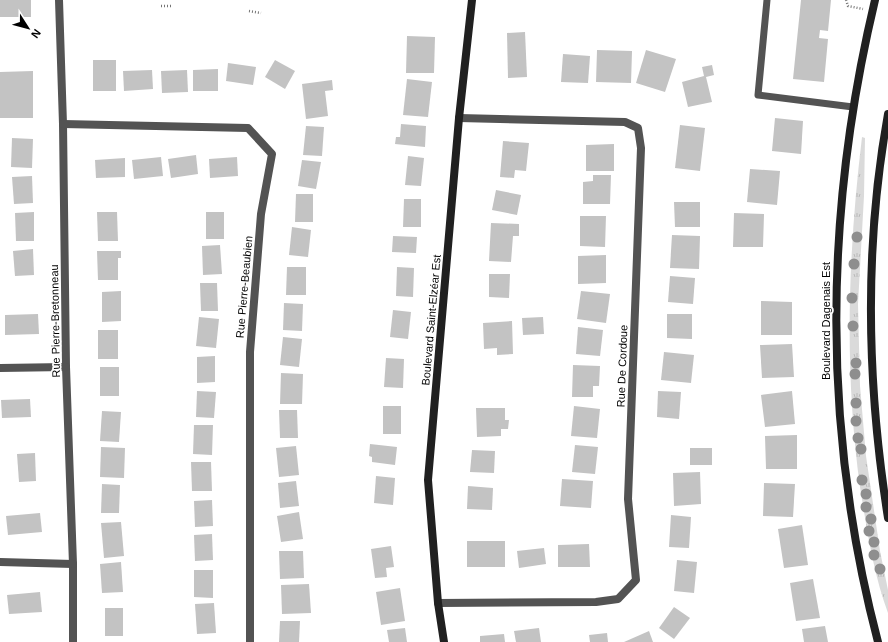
<svg xmlns="http://www.w3.org/2000/svg" width="888" height="642" font-family="Arial,sans-serif">
<defs>
<pattern id="grass-tufts" width="24" height="20" patternUnits="userSpaceOnUse"><rect width="24" height="20" fill="#dadada"/><path d="M3 7l-1-3M5 7V3M7 7l1-3M15 17l-1-3M17 17v-4M19 17l1-3" fill="none" stroke="#b9b9b9"/></pattern>
</defs>
<rect width="100%" height="100%" fill="#fff"/>
<path fill="url(#grass-tufts)" d="M862 137 865 138 864 196 858 304 860 386 866 456 880 551 888 590V613C873 572 867 530 860 487 844 370 848 254 862 137Z"/>
<g fill="#c3c3c3">
<rect x="0" y="0" width="31" height="17"/>
<path d="M801 0H831L828 31 820 30 819 38 828 39 824 82 793 79Z"/>
<path d="M525 32 527 77 508 78 507 33Z"/>
<path d="M407 36 435 37 434 73H406Z"/>
<path d="M597 50 632 51 631 83 596 82Z"/>
<path d="M646 50 676 59 665 92 636 83Z"/>
<path d="M563 54 590 56 588 83 561 82Z"/>
<rect x="93" y="60" width="23" height="31"/>
<path d="M275 60 295 71 285 89 265 77Z"/>
<path d="M228 63 256 67 253 85 226 81Z"/>
<path d="M712 65 714 75 706 77 712 102 688 107 682 82 704 76 702 67Z"/>
<path d="M218 69V91H193V70Z"/>
<path d="M152 70 153 89 124 91 123 71Z"/>
<path d="M187 70 188 92 162 93 161 71Z"/>
<path d="M33 71V118H0V72Z"/>
<path d="M407 79 432 82 428 117 403 115Z"/>
<path d="M332 80 333 90 325 91 328 116 306 119 302 84Z"/>
<path d="M775 118 803 121 801 154 772 151Z"/>
<path d="M401 124 426 126 425 147 395 144 396 137H400Z"/>
<path d="M680 125 705 128 700 171 675 168Z"/>
<path d="M306 126 324 127 322 156 303 155Z"/>
<path d="M12 138 33 139 32 168 11 167Z"/>
<path d="M503 141 529 143 526 171 515 170 514 178 500 177Z"/>
<path d="M614 144V171H586V145Z"/>
<path d="M196 155 198 174 171 178 168 159Z"/>
<path d="M408 156 424 158 421 186 405 185Z"/>
<path d="M161 157 163 176 134 179 132 160Z"/>
<path d="M237 157 238 176 210 178 209 159Z"/>
<path d="M125 158V177L96 178 95 160Z"/>
<path d="M302 160 321 162 316 189 298 186Z"/>
<path d="M750 169 780 171 777 205 747 202Z"/>
<path d="M593 175H611L610 204H583V182L593 181Z"/>
<path d="M32 176 33 203 14 204 12 177Z"/>
<path d="M496 190 521 195 517 215 492 210Z"/>
<path d="M296 194H313V222H295Z"/>
<path d="M404 199H421V227H403Z"/>
<path d="M674 202H700V227H675Z"/>
<path d="M34 212V241H16L15 213Z"/>
<path d="M97 212H117L118 241H98Z"/>
<rect x="206" y="212" width="18" height="27"/>
<path d="M734 213 764 214 763 247H733Z"/>
<path d="M580 216H606L605 247 580 246Z"/>
<path d="M491 223 519 224V236H513L511 262 489 261Z"/>
<path d="M292 227 311 230 308 257 289 255Z"/>
<path d="M672 235 700 236 699 269 670 268Z"/>
<path d="M393 236 417 237 416 253 392 252Z"/>
<path d="M220 245 222 274 203 275 202 246Z"/>
<path d="M33 249 34 275 15 276 13 251Z"/>
<path d="M97 251H121V258H118V280H98Z"/>
<path d="M606 255V283L578 284V256Z"/>
<path d="M287 267H306V295H286Z"/>
<path d="M397 267 414 268 413 297 396 296Z"/>
<path d="M489 274H510L509 298 489 297Z"/>
<path d="M670 276 695 278 693 304 668 302Z"/>
<path d="M200 283H217L218 311H201Z"/>
<path d="M121 291V321L102 322V292Z"/>
<path d="M581 291 610 294 606 323 577 319Z"/>
<path d="M761 301 792 302V335H761Z"/>
<path d="M284 303 303 304 302 331 283 330Z"/>
<path d="M393 310 411 312 408 339 390 337Z"/>
<path d="M38 314 39 334 5 335V315Z"/>
<path d="M667 314H692V339L667 338Z"/>
<path d="M199 317 219 319 216 348 196 346Z"/>
<path d="M543 317 544 334 523 335 522 318Z"/>
<path d="M512 321 513 354 497 355V348L484 349 483 323Z"/>
<path d="M578 327 603 330 600 356 576 354Z"/>
<rect x="98" y="330" width="20" height="29"/>
<path d="M283 337 302 339 299 367 280 365Z"/>
<path d="M792 344 794 377 762 378 760 345Z"/>
<path d="M664 352 694 355 691 383 661 380Z"/>
<path d="M215 356V382L197 383V357Z"/>
<path d="M386 358 404 359 403 388 384 387Z"/>
<path d="M573 365 600 366 599 386H593V397H572Z"/>
<rect x="100" y="367" width="19" height="29"/>
<path d="M281 373 303 374 302 404H280Z"/>
<path d="M197 391 216 392 214 418 196 417Z"/>
<path d="M658 391 681 392 679 419 657 417Z"/>
<path d="M792 391 795 424 765 427 761 395Z"/>
<path d="M30 399 31 417 2 418 1 400Z"/>
<rect x="383" y="406" width="18" height="28"/>
<path d="M574 406 600 409 597 438 571 436Z"/>
<path d="M476 408H505V420H509L508 429H501V436L477 437Z"/>
<path d="M279 410H297L298 438H280Z"/>
<path d="M102 411 121 412 119 442 100 441Z"/>
<path d="M194 425H213L212 455 193 454Z"/>
<path d="M797 435V469H766L765 436Z"/>
<path d="M370 444 397 447 395 465 372 462V457L369 456Z"/>
<path d="M575 445 598 447 595 474 572 472Z"/>
<path d="M296 446 299 475 279 477 276 448Z"/>
<path d="M101 447 125 448 124 478 100 477Z"/>
<rect x="690" y="448" width="22" height="17"/>
<path d="M472 450 495 451 494 473 470 472Z"/>
<path d="M35 453 36 481 19 482 17 454Z"/>
<path d="M191 462H211L212 491H192Z"/>
<path d="M700 472 701 504 674 506 673 473Z"/>
<path d="M376 476 395 478 393 505 374 503Z"/>
<path d="M562 479 593 481 591 508 560 506Z"/>
<path d="M296 481 299 506 280 508 278 483Z"/>
<path d="M764 483 795 484 793 517 763 516Z"/>
<path d="M102 484 120 485 119 513H101Z"/>
<path d="M468 486 493 488 492 510 467 509Z"/>
<path d="M212 500 213 526 195 527 194 501Z"/>
<path d="M299 512 303 539 281 542 277 516Z"/>
<path d="M40 513 42 532 8 535 6 516Z"/>
<path d="M671 515 691 517 689 548 669 547Z"/>
<path d="M121 522 124 556 104 558 101 523Z"/>
<path d="M802 525 808 565 784 568 778 529Z"/>
<path d="M212 534 213 560 195 561 194 535Z"/>
<rect x="467" y="541" width="38" height="26"/>
<path d="M589 544 590 567H558V545Z"/>
<path d="M391 546 394 567 386 568 387 577 375 578 371 549Z"/>
<path d="M544 548 546 564 519 568 517 551Z"/>
<path d="M279 551H303L304 578 280 579Z"/>
<path d="M677 560 697 562 694 593 674 591Z"/>
<path d="M121 562 123 592 102 593 100 564Z"/>
<path d="M194 570H213V598L194 597Z"/>
<path d="M813 579 820 618 796 621 790 583Z"/>
<path d="M309 584 311 613 282 614 281 585Z"/>
<path d="M400 588 405 621 381 625 376 592Z"/>
<path d="M40 592 42 612 9 614 7 595Z"/>
<path d="M214 603 216 633 197 634 195 604Z"/>
<path d="M674 607 690 618 674 639 659 628Z"/>
<rect x="105" y="608" width="18" height="28"/>
<path d="M280 621H300L299 642H279Z"/>
<path d="M825 626 828 642H804L802 629Z"/>
<path d="M405 628 407 642H389L387 630Z"/>
<path d="M539 628 541 642H516L514 631Z"/>
<path d="M649 631 653 642H624Z"/>
<path d="M607 633 608 642H590L589 635Z"/>
<path d="M504 634 505 642H480V636Z"/>
</g>
<g fill="none" stroke-linecap="round" stroke-linejoin="round">
<g stroke="#757575" stroke-width="2.5" stroke-dasharray="1 2" stroke-linecap="butt">
<path d="M846 0 848 6 863 9"/>
<path d="M161 6H173"/>
<path d="M249 11 261 13"/>
</g>
<path stroke="#535353" stroke-width="7" d="M767 0 758 95 853 107"/>
<g stroke="#535353" stroke-width="8">
<path d="M59 0 63 124 66 367 73 564V642"/>
<path d="M63 124 248 128 272 154 261 214 250 352V642"/>
<path d="M0 368 66 367"/>
<path d="M0 562 73 564"/>
<path d="M438 603 596 602 618 599 636 580 628 499 641 148 638 128 625 122 459 118"/>
</g>
<g stroke="#202020" stroke-width="8">
<path d="M875 0C824 214 822 429 878 642"/>
<path d="M888 114C864 246 867 385 888 518"/>
<path d="M444 642 438 603 428 480 459 118 472 0"/>
</g>
</g>
<g fill="#8e8e8e">
<circle cx="857" cy="237" r="5.5"/>
<circle cx="854" cy="264" r="5.5"/>
<circle cx="852" cy="298" r="5.5"/>
<circle cx="853" cy="326" r="5.5"/>
<circle cx="856" cy="363" r="5.5"/>
<circle cx="855" cy="374" r="5.5"/>
<circle cx="856" cy="403" r="5.5"/>
<circle cx="856" cy="421" r="5.5"/>
<circle cx="858" cy="438" r="5.5"/>
<circle cx="861" cy="449" r="5.5"/>
<circle cx="862" cy="480" r="5.5"/>
<circle cx="866" cy="494" r="5.5"/>
<circle cx="866" cy="507" r="5.5"/>
<circle cx="871" cy="519" r="5.5"/>
<circle cx="869" cy="531" r="5.5"/>
<circle cx="874" cy="542" r="5.5"/>
<circle cx="874" cy="555" r="5.5"/>
<circle cx="880" cy="569" r="5.5"/>
</g>
<g text-anchor="middle" stroke-width="3.5" stroke-linejoin="round" paint-order="stroke">
<g font-size="11" fill="#000" stroke="#fff">
<text transform="translate(244 287) rotate(-85)" y="4">Rue Pierre-Beaubien</text>
<text transform="translate(431 320) rotate(-85)" y="4">Boulevard Saint-Elzéar Est</text>
<text transform="translate(55 321) rotate(-91)" y="4">Rue Pierre-Bretonneau</text>
<text transform="translate(826 321) rotate(-90)" y="4">Boulevard Dagenais Est</text>
<text transform="translate(622 366) rotate(-88)" y="4">Rue De Cordoue</text>
</g>
</g>
<g transform="translate(28 28) rotate(126)" stroke="#ffffff" stroke-width="3" paint-order="stroke">
<path d="M0-3L7 15L0 10L-7 15Z" fill="#000000"/>
<text y="-6" font-size="11" font-weight="bold" text-anchor="middle" fill="#000000">N</text>
</g>
</svg>
